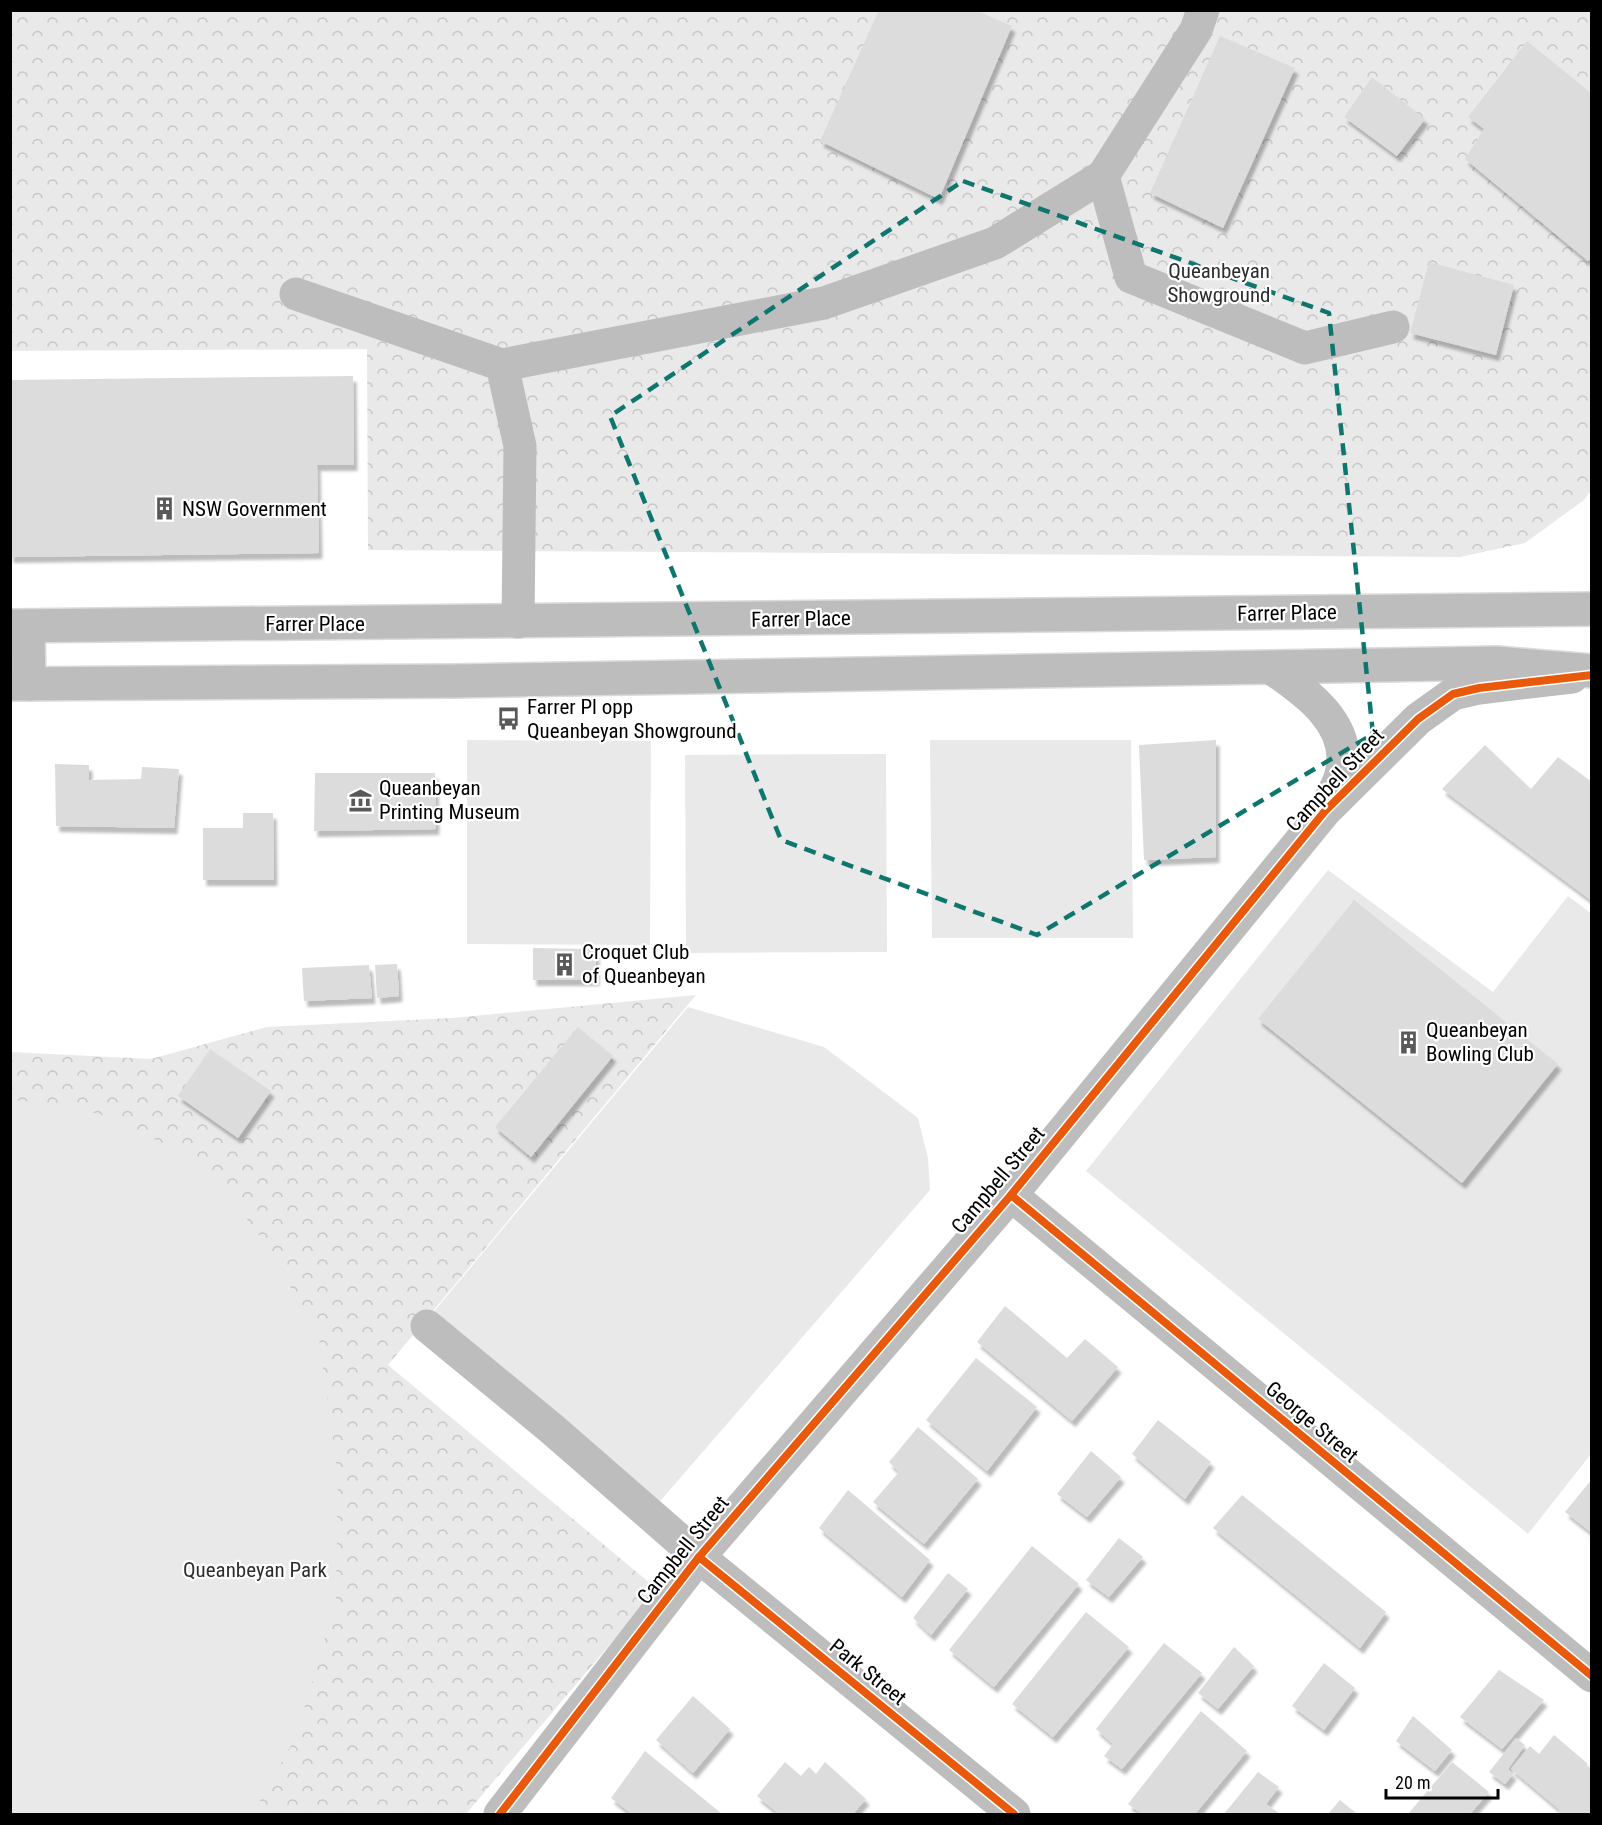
<svg xmlns="http://www.w3.org/2000/svg" width="1602" height="1825" font-family="'Roboto Condensed',sans-serif">
<defs>
<pattern id="forest-crowns" width="20" height="18" patternUnits="userSpaceOnUse" patternTransform="scale(1.5)"><rect width="20" height="18" fill="#e9e9e9"/><path d="M2 6a3 3 0 1 1 6 0M12 15a3 3 0 1 1 6 0" fill="none" stroke="#c6c6c6"/></pattern>
<filter id="shadow"><feDropShadow dx="3.5" dy="6" stdDeviation="1.5" flood-color="#0004"/></filter>
</defs>
<rect width="100%" height="100%" fill="#fff"/>
<g fill="url(#forest-crowns)">
<path d="M10 11H1591V491L1584 500 1525 543 1460 557 368 550 367 349 11 351Z"/>
<path d="M696 995 388 1365 657 1589 466 1814H11L10 1052 151 1059 267 1027 452 1018Z"/>
</g>
<g fill="#e9e9e9">
<path d="M467 740 651 741 650 945 467 944Z"/>
<path d="M930 740H1131L1133 938H932Z"/>
<path d="M886 754 887 952 686 953 685 755Z"/>
<path d="M1328 870 1493 992 1568 896 1592 914 1591 1454 1528 1534 1086 1171Z"/>
<path d="M688 1007 824 1047 918 1118 928 1158 930 1190 655 1507 431 1315Z"/>
<path d="M10 1100 60 1104 109 1117 166 1145 202 1170 233 1200 271 1252 319 1339 338 1476 336 1600 296 1736 253 1814H11Z"/>
</g>
<g fill="#dcdcdc" filter="url(#shadow)">
<path d="M879 10H975L1012 26 939 199 820 141Z"/>
<path d="M1220 36 1295 68 1223 228 1150 193Z"/>
<path d="M1527 41 1592 94V257L1588 261 1465 159 1484 129 1468 117Z"/>
<path d="M1372 77 1425 119 1397 156 1344 117Z"/>
<path d="M1429 262 1514 285 1496 355 1410 333Z"/>
<path d="M353 376 354 465H317L319 553 10 557V380Z"/>
<path d="M1216 740V857L1144 860 1139 745Z"/>
<path d="M1485 745 1531 789 1558 757 1592 782V901L1442 789Z"/>
<path d="M55 764 89 765V780L141 779 142 767 179 769 174 828 56 826Z"/>
<path d="M315 773H435L436 829 314 831Z"/>
<path d="M243 813H273L274 880H203V828H243Z"/>
<path d="M1354 900 1558 1064 1462 1183 1258 1019Z"/>
<path d="M533 948 596 949V980H533Z"/>
<path d="M397 964 399 996 377 998 375 965Z"/>
<path d="M369 965 372 998 304 1001 302 968Z"/>
<path d="M578 1027 613 1056 531 1157 495 1127Z"/>
<path d="M210 1049 271 1091 238 1138 178 1096Z"/>
<path d="M1005 1306 1067 1358 1085 1339 1118 1367 1072 1421 977 1342Z"/>
<path d="M976 1358 1037 1407 987 1471 926 1420Z"/>
<path d="M1158 1420 1211 1462 1185 1499 1132 1454Z"/>
<path d="M918 1427 978 1479 924 1544 873 1502 899 1472 889 1462Z"/>
<path d="M1091 1451 1121 1477 1087 1517 1057 1494Z"/>
<path d="M1592 1479V1533L1565 1512Z"/>
<path d="M848 1490 930 1560 902 1597 819 1528Z"/>
<path d="M1242 1495 1386 1612 1360 1648 1213 1528Z"/>
<path d="M1119 1538 1143 1557 1109 1597 1086 1580Z"/>
<path d="M1032 1546 1079 1584 994 1687 949 1650Z"/>
<path d="M948 1573 968 1589 931 1635 913 1618Z"/>
<path d="M1086 1612 1129 1647 1053 1737 1012 1704Z"/>
<path d="M1164 1643 1202 1673 1122 1769 1104 1756 1113 1744 1096 1729Z"/>
<path d="M1234 1647 1254 1666 1218 1709 1198 1693Z"/>
<path d="M1324 1663 1355 1688 1324 1730 1292 1706Z"/>
<path d="M1499 1670 1544 1700 1502 1749 1460 1717Z"/>
<path d="M693 1696 730 1729 693 1773 656 1740Z"/>
<path d="M1201 1711 1247 1751 1195 1814H1142L1128 1804Z"/>
<path d="M1413 1716 1452 1750 1435 1771 1396 1741Z"/>
<path d="M1554 1735 1588 1764 1586 1765 1592 1770V1814H1557L1560 1810 1511 1769 1530 1746 1539 1754Z"/>
<path d="M1516 1738 1525 1745 1508 1769 1513 1774 1505 1784 1489 1772Z"/>
<path d="M645 1751 722 1814H632L611 1798Z"/>
<path d="M785 1762 801 1776 809 1767 816 1774 825 1762 866 1799 853 1814H779L757 1796Z"/>
<path d="M1452 1762 1489 1792 1470 1814H1408Z"/>
<path d="M1258 1772 1279 1787 1266 1804 1280 1814H1224Z"/>
<path d="M1340 1800 1357 1814H1328Z"/>
</g>
<g fill="none" stroke-linecap="round" stroke-linejoin="round">
<defs>
<g id="highway">
<path d="M10 626 1592 609"/>
<path d="M28 626 29 684"/>
<path d="M10 684 454 681 1497 663 1592 671"/>
</g>
</defs>
<use href="#highway" stroke="#dbdbdb" stroke-width="36"/>
<g stroke="#bdbdbd" stroke-width="33">
<path d="M1103 176 1131 277 1305 348 1393 327"/>
<path d="M296 294 502 365"/>
<path d="M518 622 520 446 502 365 824 303 995 243 1103 176 1196 30 1203 10"/>
<path d="M1271 668C1305 691 1354 725 1341 774 1339 784 1332 794 1328 804"/>
<path d="M1011 1195 1592 1676"/>
<path d="M427 1326 552 1429 699 1557 1014 1814"/>
<path d="M500 1814 699 1557 1011 1195 1325 811 1418 719 1453 694 1479 688 1572 677"/>
</g>
<use href="#highway" stroke="#bdbdbd" stroke-width="33"/>
<defs>
<g id="cycleway">
<path d="M1011 1195 1592 1676"/>
<path d="M699 1557 1014 1814"/>
<path d="M500 1814 699 1557 1011 1195 1325 811 1418 719 1453 694 1479 688 1592 675"/>
</g>
</defs>
<use href="#cycleway" stroke="#fff" stroke-width="11"/>
<use href="#cycleway" stroke="#e8590c" stroke-width="8"/>
</g>
<path fill="none" stroke="#0f766e" stroke-width="4.5" stroke-dasharray="12 8" stroke-linejoin="round" d="M963 181 1329 313 1373 734 1037 935 781 840 610 416Z"/>
<defs>
<symbol id="building-bare" viewBox="-9 -9 18 18"><path d="M-4-6H4V6H1V3H-1V6H-4ZM-2.5-4.3h1.7v1.8h-1.7ZM.8-4.3h1.7v1.8H.8ZM-2.5-1h1.7V.8h-1.7ZM.8-1h1.7V.8H.8Z" fill="#595959" stroke="#fff" stroke-width="2.5" paint-order="stroke"/></symbol>
<symbol id="bus-bare" viewBox="-9 -9 18 18"><path d="M-5-6H5V4H4V6H2V4H-2V6H-4V4H-5ZM-3.5-4V0h7V-4ZM-3.5 1.2v1.5H-2V1.2ZM2 1.2v1.5H3.5V1.2Z" fill="#595959" stroke="#fff" stroke-width="2.5" paint-order="stroke"/></symbol>
<symbol id="museum-bare" viewBox="-9 -9 18 18"><path d="M0-6L6-3V-2H-6V-3ZM-5-1h2V3h-2ZM-1-1h2V3h-2ZM3-1h2V3H3ZM-6 4H6V6H-6Z" fill="#595959" stroke="#fff" stroke-width="2.5" paint-order="stroke"/></symbol>
</defs>
<g fill-rule="evenodd">
<use href="#building-bare" x="148" y="492" width="33" height="33"/>
<use href="#bus-bare" x="492" y="702" width="33" height="33"/>
<use href="#museum-bare" x="344" y="784" width="33" height="33"/>
<use href="#building-bare" x="548" y="948" width="33" height="33"/>
<use href="#building-bare" x="1392" y="1026" width="33" height="33"/>
</g>
<g text-anchor="middle" stroke-width="4.5" stroke-linejoin="round" paint-order="stroke">
<g font-size="21" fill="#2e2e2e" stroke="#fff">
<text x="1219" y="278">Queanbeyan<tspan x="1219" dy="24">Showground</tspan></text>
<text x="255" y="1577">Queanbeyan Park</text>
</g>
<g font-size="21" fill="#000" stroke="#fff" text-anchor="start">
<text x="182" y="516">NSW Government</text>
<text x="527" y="714">Farrer Pl opp<tspan x="527" dy="24">Queanbeyan Showground</tspan></text>
<text x="379" y="795">Queanbeyan<tspan x="379" dy="24">Printing Museum</tspan></text>
<text x="582" y="959">Croquet Club<tspan x="582" dy="24">of Queanbeyan</tspan></text>
<text x="1426" y="1037">Queanbeyan<tspan x="1426" dy="24">Bowling Club</tspan></text>
</g>
<g font-size="21" fill="#000" stroke="#fff">
<text transform="translate(1287 613) rotate(-1)" y="7">Farrer Place</text>
<text transform="translate(801 619) rotate(-1)" y="7">Farrer Place</text>
<text x="315" y="631">Farrer Place</text>
<text transform="translate(1335 780) rotate(-47)" y="7">Campbell Street</text>
<text transform="translate(998 1180) rotate(-50)" y="7">Campbell Street</text>
<text transform="translate(1312 1422) rotate(40)" y="7">George Street</text>
<text transform="translate(683 1550) rotate(-51)" y="7">Campbell Street</text>
<text transform="translate(868 1672) rotate(39)" y="7">Park Street</text>
</g>
</g>
<rect width="1602" height="1825" fill="none" stroke="#000000" stroke-width="24"/>
<path d="M1386 1789v9h112v-9" fill="none" stroke="#000000" stroke-width="3"/>
<text x="1395" y="1789" font-size="18" fill="#000000" stroke="#ffffff" stroke-width="4.5" paint-order="stroke">20 m</text>
</svg>
